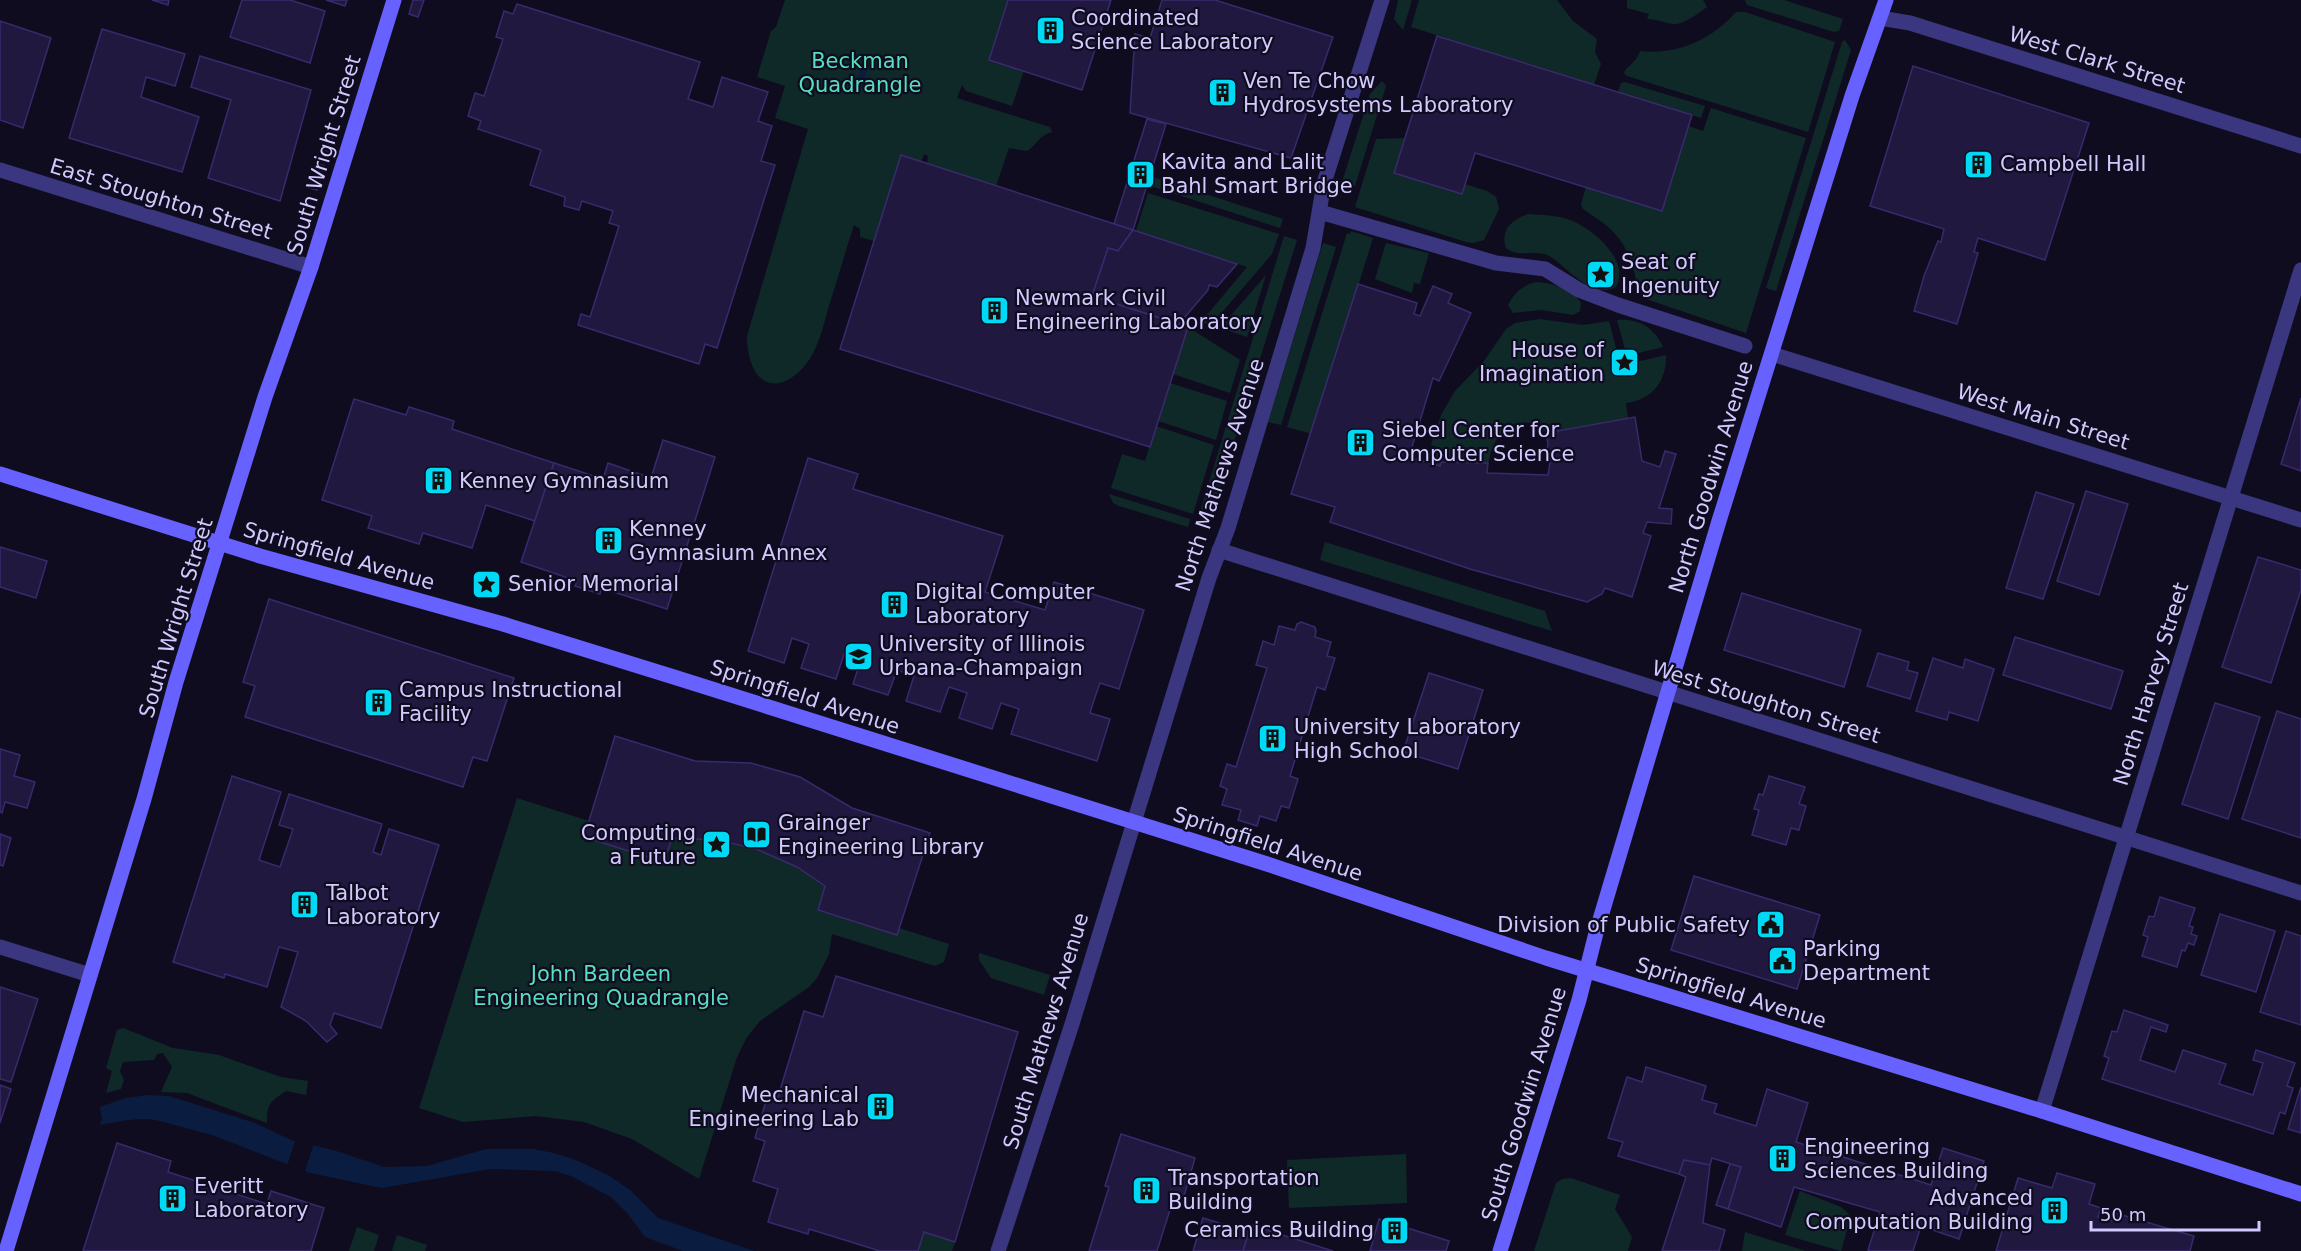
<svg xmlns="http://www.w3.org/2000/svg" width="2301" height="1251" font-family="'DejaVu Sans',sans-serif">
<rect width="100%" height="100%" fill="#100c1f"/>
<g fill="#0f2928">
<path d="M785 0H1008L1024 71 1012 106 966 91 962 85 957 98 1050 127 1052 132C1040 134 1037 145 1027 151L1009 148 996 186 927 164 928 156 924 154 921 162 901 155 874 241 860 237V229L854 225C845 253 837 281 828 309 824 324 820 340 813 353 806 368 784 391 765 381 751 374 747 350 747 336L808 129 775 118 785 86 757 77 771 31 776 27Z"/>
<path d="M1398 0H1412L1403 30 1394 19Z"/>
<path d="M1419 0H1557L1573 21 1597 39 1595 52 1601 64 1594 85 1411 27Z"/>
<path d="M1627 0H1703L1707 7C1699 13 1687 22 1677 24 1671 25 1656 19 1647 19L1649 14 1627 8Z"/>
<path d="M1745 0H1784L1843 19 1839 31 1834 32 1747 5Z"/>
<path d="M1736 12H1745L1835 42 1808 132 1627 76 1624 73C1626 66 1636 64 1640 51 1678 55 1711 40 1736 12Z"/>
<path d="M1845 40 1851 50 1776 291 1766 288 1842 42Z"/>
<path d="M1382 81 1386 86 1355 186 1342 182 1370 94Z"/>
<path d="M1625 82 1705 106 1701 118 1618 92 1621 83Z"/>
<path d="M1711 108 1806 138 1746 333 1643 298 1638 292C1634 263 1627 241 1602 222 1595 217 1588 213 1582 208L1581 204 1586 187 1688 126 1703 131Z"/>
<path d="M1405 138 1394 173 1462 194 1465 184 1487 191 1496 197 1499 209 1484 240 1474 243 1466 242 1355 207 1376 139Z"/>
<path d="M1153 177 1283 219 1280 228 1151 186Z"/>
<path d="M1148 193 1279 234 1272 254 1211 325 1201 322 1247 267 1136 231Z"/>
<path d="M1528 214C1542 215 1556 215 1570 220 1592 228 1631 260 1616 287 1592 300 1568 268 1551 257 1537 248 1519 259 1506 248 1500 230 1511 220 1528 214Z"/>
<path d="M1351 231 1373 238 1312 434 1287 427 1347 233 1350 234Z"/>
<path d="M1284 236 1297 240 1210 519 1199 515Z"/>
<path d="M1323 243 1336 247 1281 425 1268 422Z"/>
<path d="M1386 243 1429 253 1420 284 1414 283 1412 293 1375 279Z"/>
<path d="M1266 275 1247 337 1220 328Z"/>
<path d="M1536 282C1553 283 1572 288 1581 303L1580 311 1573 315 1541 310 1513 313 1508 305C1514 293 1523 285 1536 282Z"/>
<path d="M1539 319 1583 325 1609 321 1617 352 1612 361 1615 370C1624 377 1633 373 1636 362L1666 355C1667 380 1653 400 1626 403L1628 419 1546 433C1530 414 1505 423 1494 444 1491 450 1490 457 1488 463L1441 462 1440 466 1431 464 1437 447 1431 445 1441 415 1455 391 1484 361 1506 329 1515 323Z"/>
<path d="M1617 320C1638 318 1654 327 1663 347L1634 354 1625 349Z"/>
<path d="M1188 327 1240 360 1230 393 1173 374Z"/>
<path d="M1170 383 1227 401 1216 440 1158 421Z"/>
<path d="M1156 426 1214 445 1193 514 1111 488 1122 454 1145 461Z"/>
<path d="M1109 494 1190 519 1188 527 1119 506 1113 503Z"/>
<path d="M1325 542 1545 611 1552 631 1320 560Z"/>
<path d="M517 798 589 821 584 837C668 838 757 830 825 886L819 911 897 935 899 928 949 944 944 962 935 966 832 934 829 954 817 978 809 987 760 1021 747 1037 737 1057 699 1179 632 1139 584 1122 536 1116 463 1122 419 1108Z"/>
<path d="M979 953 1050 975 1044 995 991 978 979 960Z"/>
<path d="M123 1028 173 1048 219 1055 281 1077 308 1081 306 1095 286 1091C270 1102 267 1103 267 1123L187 1093 161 1092 172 1067 163 1053 157 1054 154 1060 123 1062 120 1071 124 1080 121 1089 106 1093 112 1071 106 1068 117 1030Z"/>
<path d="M1406 1154 1407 1203 1289 1208 1287 1160Z"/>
<path d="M1571 1178 1620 1195 1615 1209 1632 1237 1628 1251H1534L1556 1183 1562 1179Z"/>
<path d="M1800 1191 1841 1207 1851 1216 1841 1251 1785 1235Z"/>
<path d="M357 1227 379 1235 374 1251H349Z"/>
<path d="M924 1232 955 1242 952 1251H918Z"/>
<path d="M1745 1232 1806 1251H1742Z"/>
<path d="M397 1235 427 1245 425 1251H392Z"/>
</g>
<path fill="#0a1d40" d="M148 1095 169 1096 255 1123 291 1140 333 1150 384 1167 427 1166 486 1149H533L554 1153 576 1160 608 1175 630 1190 658 1218 754 1251H683L645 1237 628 1214 611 1197 571 1176 555 1171 490 1169 382 1188 310 1173 212 1135 156 1120C138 1117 118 1122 100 1125L102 1119 100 1107 126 1098Z"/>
<path fill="#100c1f" d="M296 1138 314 1143 304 1174 287 1166Z"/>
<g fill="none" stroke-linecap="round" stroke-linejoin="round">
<path stroke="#0a1d40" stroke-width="7" d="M860 84 865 65"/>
</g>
<g fill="#211840" stroke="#382a6c" stroke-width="1.5">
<path d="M152 0H169L168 5Z"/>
<path d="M242 0H290L325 11 310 63 230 37Z"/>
<path d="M326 0H347L345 6Z"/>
<path d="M413 0H424L418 17 409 14Z"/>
<path d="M1008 0H1111L1082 90 989 60Z"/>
<path d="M1162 0H1215L1333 37 1291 158 1130 113 1135 34 1150 38Z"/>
<path d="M517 4 700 62 688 99 713 107 722 77 768 92 758 121 772 126 761 161 775 165 717 348 705 344 699 364 578 325 581 314 590 317 619 226 609 223 613 211 582 201 579 210 564 206 565 197 530 185 541 150 478 129 481 121 468 116 475 93 484 96 503 39 496 37 504 11 513 14Z"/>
<path d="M0 21 51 38 23 128 0 120Z"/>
<path d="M102 29 185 54 175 86 146 77 141 97 199 117 182 172 69 138Z"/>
<path d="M1437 36 1692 115 1662 211 1475 153 1462 194 1394 173Z"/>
<path d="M200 56 311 90 280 201 208 178 231 100 191 87Z"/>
<path d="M1913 66 2089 123 2045 260 1978 238 1974 252 1978 253 1957 324 1914 311 1924 276 1938 241 1941 242 1944 229 1870 206Z"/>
<path d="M1147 119 1166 124 1133 230 1114 224Z"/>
<path d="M328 129 335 131 328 155 321 152Z"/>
<path d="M901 155 1133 230 1118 251 1108 248 1092 296 1188 327 1150 447 840 349Z"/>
<path d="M317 163 324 166 317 190 309 188Z"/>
<path d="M1133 230 1136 231 1237 264 1217 287 1209 285 1208 290 1179 324 1092 296 1108 248 1118 251Z"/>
<path d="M1358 284 1417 303 1414 314 1420 316 1433 286 1452 294 1448 303 1471 313 1439 381 1433 378 1409 457 1440 466 1441 462 1488 463 1487 473 1548 475 1551 455 1546 454 1548 444 1546 433 1635 417 1642 461 1660 467 1665 451 1676 454 1659 508 1672 509 1671 524 1647 522 1643 533 1651 536 1632 597 1605 588 1602 594 1587 602 1470 569 1330 522 1335 507 1291 494Z"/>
<path d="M2301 398V471L2281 464Z"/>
<path d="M354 399 406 415 409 407 454 421 452 429 554 463 535 521 486 505 472 548 423 533 419 544 368 528 372 516 322 500Z"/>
<path d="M663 440 715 457 667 609 601 588 600 594 575 586 577 581 521 562 554 463 603 479 608 463 651 478Z"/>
<path d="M808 458 858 474 853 489 1003 536 985 592 1045 610 1054 582 1144 610 1119 689 1100 683 1093 703 1090 713 1110 719 1097 761 1011 734 1019 709 1001 703 992 729 959 718 967 693 949 687 940 712 906 701 914 676 897 670 888 695 853 684 861 659 844 654 836 679 801 668 809 644 792 638 784 663 748 651Z"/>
<path d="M2086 491 2128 504 2099 595 2057 581Z"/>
<path d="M2036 492 2074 504 2043 599 2006 588Z"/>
<path d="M0 547 47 561 36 598 0 587Z"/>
<path d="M2258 557 2301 570V590L2271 683 2222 667Z"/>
<path d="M1742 593 1861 630 1844 687 1724 650Z"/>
<path d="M269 599 514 678 487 761 473 757 463 787 245 717 255 686 243 682Z"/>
<path d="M1301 622 1315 627 1316 631 1315 637 1331 642 1327 656 1335 658 1325 690 1317 687 1290 776 1298 779 1289 808 1281 806 1276 821 1260 816 1257 826 1238 820 1241 810 1222 805 1227 789 1220 786 1227 764 1236 767 1267 668 1256 665 1263 641 1274 645 1279 626 1295 630 1297 624Z"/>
<path d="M2015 637 2123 671 2111 709 2003 675Z"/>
<path d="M1878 653 1909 662 1907 670 1918 673 1910 699 1867 686Z"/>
<path d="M1933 658 1963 668 1965 659 1994 669 1978 721 1949 712 1947 720 1916 711Z"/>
<path d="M1429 673 1483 690 1458 769 1403 752Z"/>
<path d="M2215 703 2260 717 2228 819 2182 804Z"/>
<path d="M2277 711 2301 719V838L2242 819Z"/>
<path d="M615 736 695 761 751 763 800 777 852 808 930 833 897 935 818 910 825 886 797 867 756 849 717 840 672 838 664 862 584 837Z"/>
<path d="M0 749 20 755 14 776 35 782 27 808 5 802 2 813 0 812Z"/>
<path d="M232 776 281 792 259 860 280 867 293 829 279 825 289 794 382 824 373 852 381 855 389 829 439 845 381 1028 334 1013 330 1025 337 1034 327 1042 306 1021 281 1007 298 952 279 947 267 987 225 974 224 978 173 962Z"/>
<path d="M1769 776 1805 787 1799 804 1806 806 1799 830 1791 828 1786 845 1752 835 1759 810 1754 809 1759 794 1763 795Z"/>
<path d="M0 834 11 838 3 866 0 865Z"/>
<path d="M1694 876 1820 915 1797 989 1671 950Z"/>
<path d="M2160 897 2195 908 2189 926 2193 927 2191 934 2197 936 2194 945 2188 943 2185 951 2182 950 2177 967 2142 956 2148 937 2143 935 2149 916 2154 917Z"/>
<path d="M2220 914 2275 931 2256 992 2201 975Z"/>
<path d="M2286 931 2301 936V1025L2260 1012Z"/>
<path d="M836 976 1018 1032 955 1242 924 1232 918 1251H880L809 1229 808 1234 768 1222 778 1189 753 1181 765 1141 755 1138 768 1094 778 1097 804 1011 823 1017Z"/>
<path d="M0 987 38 999 11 1082 0 1079Z"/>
<path d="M2124 1010 2168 1025 2166 1032 2151 1027 2140 1060 2175 1072 2183 1050 2226 1064 2219 1084 2253 1095 2263 1063 2253 1060 2256 1050 2295 1063 2287 1086 2293 1088 2285 1114 2280 1112 2273 1134 2102 1079 2109 1058 2104 1056 2112 1031 2117 1032Z"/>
<path d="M1646 1067 1706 1086 1702 1100 1717 1104 1714 1113 1756 1126 1767 1089 1808 1103 1796 1142 1931 1185 1943 1148 1984 1161 1959 1239 1921 1226 1913 1251H1870L1868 1250 1880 1212 1794 1187 1781 1227 1728 1209 1741 1167 1712 1158 1710 1165 1684 1160 1679 1174 1618 1156 1623 1142 1608 1138 1627 1077 1642 1082Z"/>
<path d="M0 1085 11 1089 0 1123Z"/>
<path d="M2301 1087V1133L2288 1129Z"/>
<path d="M1121 1134 1195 1158 1184 1196 1175 1194 1157 1251H1089L1109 1187 1105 1186Z"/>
<path d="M117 1143 171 1161 168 1172 267 1204 271 1191 324 1208 311 1251H83Z"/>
<path d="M1684 1160 1710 1165 1703 1223 1725 1230 1719 1251H1662L1686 1177 1679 1174Z"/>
<path d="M1730 1164 1741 1167 1728 1209 1716 1205Z"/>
<path d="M2057 1173 2095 1184 2089 1204 2101 1208 2098 1217 2113 1221 2115 1213 2194 1236 2190 1251H1996L2018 1178 2052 1188Z"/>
<path d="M1203 1218 1249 1232 1243 1251H1193Z"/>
<path d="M1379 1219 1449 1241 1446 1251H1370Z"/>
<path d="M1251 1225 1333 1251H1243Z"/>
</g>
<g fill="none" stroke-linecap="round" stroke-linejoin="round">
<g stroke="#3a367f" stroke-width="15">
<path d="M1880 18 1910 23 2301 146"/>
<path d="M0 170 311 267"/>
<path d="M1320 212 1496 263 1545 269 1579 290 1618 305 1745 346"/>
<path d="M1772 354 2301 520"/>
<path d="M1219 550 2301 893"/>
<path d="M0 947 90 975"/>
<path d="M2042 1111 2301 270"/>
<path d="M998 1251 1072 1024 1209 578 1228 528 1313 248 1324 183 1382 0"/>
</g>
<g stroke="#6761ff" stroke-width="15">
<path d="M0 474 260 556 503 624 677 678 1267 864 1546 958 2042 1111 2301 1194"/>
<path d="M6 1251 144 799 176 682 265 397 311 267 394 0"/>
<path d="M1500 1251 1579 1000 1596 933 1719 521 1852 96 1886 0"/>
</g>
</g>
<defs>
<symbol id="building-square" viewBox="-11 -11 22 22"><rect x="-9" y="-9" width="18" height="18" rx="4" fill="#00d9f5" stroke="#100c1f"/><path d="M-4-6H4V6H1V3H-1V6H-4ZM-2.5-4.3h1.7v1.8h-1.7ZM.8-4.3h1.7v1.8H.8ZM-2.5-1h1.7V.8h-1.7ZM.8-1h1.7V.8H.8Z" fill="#111"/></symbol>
<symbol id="sight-square" viewBox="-11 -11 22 22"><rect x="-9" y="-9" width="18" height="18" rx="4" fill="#00d9f5" stroke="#100c1f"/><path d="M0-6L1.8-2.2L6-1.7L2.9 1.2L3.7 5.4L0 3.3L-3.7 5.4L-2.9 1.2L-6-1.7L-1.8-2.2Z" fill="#111"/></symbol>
<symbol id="university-square" viewBox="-11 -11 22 22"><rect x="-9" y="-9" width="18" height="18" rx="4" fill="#00d9f5" stroke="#100c1f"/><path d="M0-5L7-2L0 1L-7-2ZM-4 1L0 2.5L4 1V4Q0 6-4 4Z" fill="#111"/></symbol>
<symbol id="library-square" viewBox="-11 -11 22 22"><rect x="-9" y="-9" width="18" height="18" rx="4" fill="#00d9f5" stroke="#100c1f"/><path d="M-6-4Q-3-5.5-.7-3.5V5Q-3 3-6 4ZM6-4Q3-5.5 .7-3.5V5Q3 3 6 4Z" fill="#111"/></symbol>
<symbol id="civic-square" viewBox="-11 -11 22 22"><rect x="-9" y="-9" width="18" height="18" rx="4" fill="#00d9f5" stroke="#100c1f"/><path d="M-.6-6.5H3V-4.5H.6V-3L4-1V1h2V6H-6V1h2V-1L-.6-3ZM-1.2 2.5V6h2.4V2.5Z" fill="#111"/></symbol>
</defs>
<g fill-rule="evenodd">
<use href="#building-square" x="1034" y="14" width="33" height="33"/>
<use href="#building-square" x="1206" y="76" width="33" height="33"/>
<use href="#building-square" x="1962" y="148" width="33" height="33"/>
<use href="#building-square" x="1124" y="158" width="33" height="33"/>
<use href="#sight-square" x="1584" y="258" width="33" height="33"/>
<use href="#building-square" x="978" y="294" width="33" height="33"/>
<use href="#sight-square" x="1608" y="346" width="33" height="33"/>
<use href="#building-square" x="1344" y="426" width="33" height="33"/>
<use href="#building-square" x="422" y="464" width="33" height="33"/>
<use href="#building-square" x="592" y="524" width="33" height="33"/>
<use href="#sight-square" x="470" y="568" width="33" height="33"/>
<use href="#building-square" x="878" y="588" width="33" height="33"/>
<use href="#university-square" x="842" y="640" width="33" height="33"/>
<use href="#building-square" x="362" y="686" width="33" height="33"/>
<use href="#building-square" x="1256" y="722" width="33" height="33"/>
<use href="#library-square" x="740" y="818" width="33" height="33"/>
<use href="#sight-square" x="700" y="828" width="33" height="33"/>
<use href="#building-square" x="288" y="888" width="33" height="33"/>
<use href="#civic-square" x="1754" y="908" width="33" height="33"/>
<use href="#civic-square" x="1766" y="944" width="33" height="33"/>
<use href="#building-square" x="864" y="1090" width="33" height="33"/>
<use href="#building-square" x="1766" y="1142" width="33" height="33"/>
<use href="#building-square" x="1130" y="1174" width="33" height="33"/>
<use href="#building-square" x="156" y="1182" width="33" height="33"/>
<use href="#building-square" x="2038" y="1194" width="33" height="33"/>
<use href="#building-square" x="1378" y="1214" width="33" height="33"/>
</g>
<g text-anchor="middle" stroke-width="4.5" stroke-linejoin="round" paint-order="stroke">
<g font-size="21" fill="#d1caff" stroke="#100c1f" text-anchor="start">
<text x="1071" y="25">Coordinated<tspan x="1071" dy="24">Science Laboratory</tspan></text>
<text x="1243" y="88">Ven Te Chow<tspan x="1243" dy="24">Hydrosystems Laboratory</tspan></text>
<text x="1161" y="169">Kavita and Lalit<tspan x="1161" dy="24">Bahl Smart Bridge</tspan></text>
<text x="2000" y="171">Campbell Hall</text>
<text x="1621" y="269">Seat of<tspan x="1621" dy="24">Ingenuity</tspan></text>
<text x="1015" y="305">Newmark Civil<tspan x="1015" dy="24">Engineering Laboratory</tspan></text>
<text x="1604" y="357" text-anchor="end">House of<tspan x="1604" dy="24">Imagination</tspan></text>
<text x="1382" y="437">Siebel Center for<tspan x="1382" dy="24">Computer Science</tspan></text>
<text x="459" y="488">Kenney Gymnasium</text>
<text x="629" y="536">Kenney<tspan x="629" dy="24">Gymnasium Annex</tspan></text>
<text x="508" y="591">Senior Memorial</text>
<text x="915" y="599">Digital Computer<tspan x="915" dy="24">Laboratory</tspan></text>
<text x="879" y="651">University of Illinois<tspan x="879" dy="24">Urbana-Champaign</tspan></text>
<text x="399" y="697">Campus Instructional<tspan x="399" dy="24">Facility</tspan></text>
<text x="1294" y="734">University Laboratory<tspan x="1294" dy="24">High School</tspan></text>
<text x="778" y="830">Grainger<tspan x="778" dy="24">Engineering Library</tspan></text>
<text x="696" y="840" text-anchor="end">Computing<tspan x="696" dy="24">a Future</tspan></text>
<text x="326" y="900">Talbot<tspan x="326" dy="24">Laboratory</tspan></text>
<text x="1750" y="932" text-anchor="end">Division of Public Safety</text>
<text x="1803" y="956">Parking<tspan x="1803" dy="24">Department</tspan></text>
<text x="859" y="1102" text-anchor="end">Mechanical<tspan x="859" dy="24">Engineering Lab</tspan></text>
<text x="1804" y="1154">Engineering<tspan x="1804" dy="24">Sciences Building</tspan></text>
<text x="1168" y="1185">Transportation<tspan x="1168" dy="24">Building</tspan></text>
<text x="194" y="1193">Everitt<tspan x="194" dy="24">Laboratory</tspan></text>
<text x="2033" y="1205" text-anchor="end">Advanced<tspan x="2033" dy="24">Computation Building</tspan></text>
<text x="1374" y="1237" text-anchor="end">Ceramics Building</text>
</g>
<g font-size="21" fill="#d1caff" stroke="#100c1f">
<text transform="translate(2097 60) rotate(17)" y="7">West Clark Street</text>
<text transform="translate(324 155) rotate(-73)" y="7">South Wright Street</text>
<text transform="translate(161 199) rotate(17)" y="7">East Stoughton Street</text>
<text transform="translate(2043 417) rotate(17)" y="7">West Main Street</text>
<text transform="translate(1220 475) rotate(-72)" y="7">North Mathews Avenue</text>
<text transform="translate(1711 477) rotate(-73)" y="7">North Goodwin Avenue</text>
<text transform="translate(339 556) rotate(16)" y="7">Springfield Avenue</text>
<text transform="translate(176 618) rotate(-73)" y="7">South Wright Street</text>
<text transform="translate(2151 684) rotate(-73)" y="7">North Harvey Street</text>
<text transform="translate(805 697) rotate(18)" y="7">Springfield Avenue</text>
<text transform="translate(1766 702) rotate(17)" y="7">West Stoughton Street</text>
<text transform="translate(1268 844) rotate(18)" y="7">Springfield Avenue</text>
<text transform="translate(1731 993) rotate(17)" y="7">Springfield Avenue</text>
<text transform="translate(1046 1031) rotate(-73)" y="7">South Mathews Avenue</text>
<text transform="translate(1524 1104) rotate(-73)" y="7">South Goodwin Avenue</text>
</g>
<g font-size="21" fill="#56dfbf" stroke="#100c1f">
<text x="860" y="68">Beckman<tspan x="860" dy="24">Quadrangle</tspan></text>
<text x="601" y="981">John Bardeen<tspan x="601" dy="24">Engineering Quadrangle</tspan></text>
</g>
</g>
<path d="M2091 1221v9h168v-9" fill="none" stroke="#d1caff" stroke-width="3"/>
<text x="2100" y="1221" font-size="18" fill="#d1caff" stroke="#100c1f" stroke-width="4.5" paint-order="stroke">50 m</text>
</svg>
